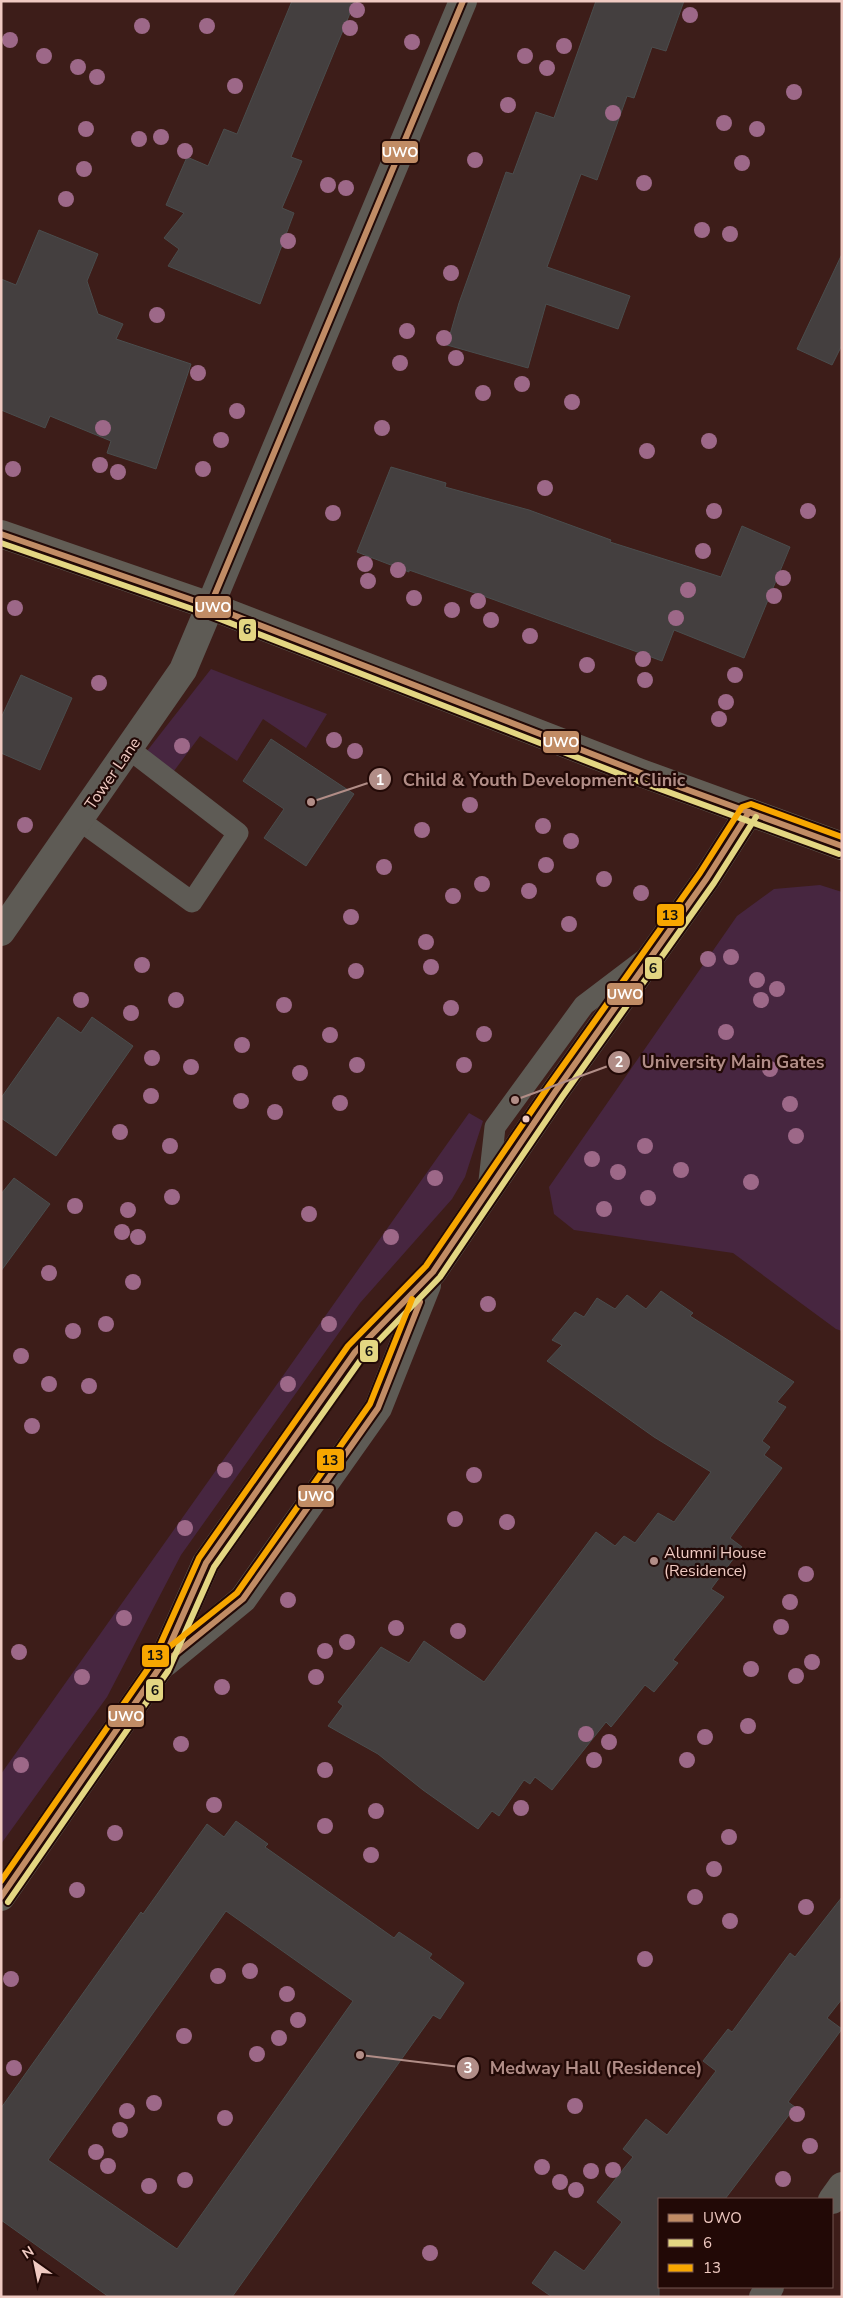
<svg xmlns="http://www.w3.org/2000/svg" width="843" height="2298" font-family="'Nunito Sans',sans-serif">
<rect width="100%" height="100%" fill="#3d1d19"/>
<g fill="#472640">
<path d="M211 669 327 714 306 748 263 719 237 761 200 736 174 771 147 751Z"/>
<path d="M820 885 842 892V1331L836 1329 733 1253 574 1230 554 1214 549 1187 737 916 774 889Z"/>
<path d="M469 1113 483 1121 465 1177 452 1199 360 1303 181 1555 107 1697 1 1844V1774Z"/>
</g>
<g fill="#443f3f" stroke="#4a4d4d" fill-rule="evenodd">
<path d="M292 1H355L291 157 302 161 282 208 294 213 260 304 168 266 179 249 164 238 184 213 166 205 187 157 208 166 224 129 237 134Z"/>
<path d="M596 1H684L666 51 652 47 634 98 627 96 597 180 581 174 547 267 630 296 618 329 546 304 528 368 447 345 459 303 506 172 513 174 536 112 554 118Z"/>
<path d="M39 230 98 254 87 281 98 314 123 324 116 339 191 364 156 469 107 453 111 441 50 416 45 428 1 410V279L16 285Z"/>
<path d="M842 254V345L832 365 797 349Z"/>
<path d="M391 467 446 483 445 487 529 510 611 540 610 542 721 577 742 526 790 547 744 658 674 630 662 661 492 599 409 570V572L357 552Z"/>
<path d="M21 675 72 698 40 770 1 753V718Z"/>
<path d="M271 739 354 794 306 866 264 838 284 809 243 781Z"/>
<path d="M58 1017 81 1033 92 1017 133 1046 56 1156 1 1118V1098Z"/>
<path d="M14 1178 50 1204 1 1271V1194Z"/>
<path d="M661 1291 693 1313 690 1316 794 1382 777 1402 786 1407 762 1441 770 1447 764 1455 782 1468 730 1538 742 1547 711 1589 724 1597 673 1660 678 1663 654 1692 645 1685 611 1727 606 1722 552 1790 535 1777 530 1784 524 1780 499 1816 492 1811 478 1829 423 1790 378 1754 328 1726 343 1706 338 1702 381 1647 409 1663 424 1641 484 1682 596 1532 615 1546 624 1536 635 1543 658 1513 674 1522 711 1472 654 1437 547 1361 562 1345 552 1340 575 1312 584 1317 597 1298 615 1309 627 1295 646 1309Z"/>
<path d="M236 1821 268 1844 265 1847 394 1938 399 1932 432 1954 429 1958 464 1983 440 2019 433 2015 232 2297H109L1 2220V2108L141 1912 143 1914 207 1824 224 1837ZM226 1911 353 2001 177 2249 48 2160Z"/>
<path d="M842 1897V1999L827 2018 842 2029 788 2102 795 2107 725 2199H659V2297H552L532 2283 555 2251 584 2271 622 2222 597 2202 633 2157 623 2149 646 2119 667 2135 716 2071 703 2061 728 2029 732 2032 790 1953 795 1957Z"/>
</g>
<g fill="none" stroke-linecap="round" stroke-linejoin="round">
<g stroke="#5e5b55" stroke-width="21">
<path d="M79 820 192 902 238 833 129 749"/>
<path d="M488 1190 495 1127 584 1005 642 961"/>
</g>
<g stroke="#5e5b55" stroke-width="28">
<path d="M1 932 183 670 210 606"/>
<path d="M832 2200 842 2186"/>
<path d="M763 2297 770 2287"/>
</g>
<g stroke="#5e5b55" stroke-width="28">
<path d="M210 606 463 1"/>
<path d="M165 1663 243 1599 378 1408 427 1285"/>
<path d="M1 1897 160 1667 206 1563 355 1352 433 1272 555 1092 707 878 749 812"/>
</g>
<path stroke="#625d55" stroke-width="28" d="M1 534 210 606 641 773 842 846"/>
<defs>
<g id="bus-1">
<path d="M1 534 210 606 641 773 842 846"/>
<path d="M210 606 463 1"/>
<path d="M169 1659 243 1599 378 1408 420 1302"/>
<path d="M1 1897 160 1667 206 1563 355 1352 433 1272 555 1092 707 878 749 812"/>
</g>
<g id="bus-2">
<path d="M1 543 207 614 638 781 839 854"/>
<path d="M8 1902 168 1671 214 1567 362 1358 440 1277 562 1097 714 883 756 817"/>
</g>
<g id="bus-3">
<path d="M163 1652 237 1593 370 1404 412 1299"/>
<path d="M1 1881 152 1663 199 1558 348 1346 426 1266 548 1087 700 873 742 807 751 804 842 837"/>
</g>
</defs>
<use href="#bus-1" stroke="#220906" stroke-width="10"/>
<use href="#bus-2" stroke="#220906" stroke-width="10"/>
<use href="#bus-3" stroke="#220906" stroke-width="10"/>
<use href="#bus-1" stroke="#c18c65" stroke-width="6"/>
<use href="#bus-2" stroke="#e3d682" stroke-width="6"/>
<use href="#bus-3" stroke="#f7a600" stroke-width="6"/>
</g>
<g fill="#9d6888">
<circle cx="357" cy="10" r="8"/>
<circle cx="690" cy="15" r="8"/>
<circle cx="142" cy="26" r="8"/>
<circle cx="207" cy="26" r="8"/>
<circle cx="350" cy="28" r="8"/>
<circle cx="10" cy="40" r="8"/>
<circle cx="412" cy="42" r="8"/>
<circle cx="564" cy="46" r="8"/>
<circle cx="44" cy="56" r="8"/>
<circle cx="525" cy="56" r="8"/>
<circle cx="78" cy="67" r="8"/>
<circle cx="547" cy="68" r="8"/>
<circle cx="97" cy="77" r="8"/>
<circle cx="235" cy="86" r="8"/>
<circle cx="794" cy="92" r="8"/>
<circle cx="508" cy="105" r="8"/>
<circle cx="613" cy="113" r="8"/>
<circle cx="724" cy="123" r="8"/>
<circle cx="86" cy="129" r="8"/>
<circle cx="757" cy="129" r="8"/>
<circle cx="161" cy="137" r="8"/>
<circle cx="139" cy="139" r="8"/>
<circle cx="185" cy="151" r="8"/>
<circle cx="475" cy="160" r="8"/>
<circle cx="742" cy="163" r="8"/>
<circle cx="84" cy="169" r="8"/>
<circle cx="644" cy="183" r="8"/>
<circle cx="328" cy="185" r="8"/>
<circle cx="346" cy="188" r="8"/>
<circle cx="66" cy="199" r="8"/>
<circle cx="702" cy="230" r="8"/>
<circle cx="730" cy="234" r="8"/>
<circle cx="288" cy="241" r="8"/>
<circle cx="451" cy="273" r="8"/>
<circle cx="157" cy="315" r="8"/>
<circle cx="407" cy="331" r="8"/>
<circle cx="444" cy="338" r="8"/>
<circle cx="456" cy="358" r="8"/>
<circle cx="400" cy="363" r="8"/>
<circle cx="198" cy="373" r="8"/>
<circle cx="522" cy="384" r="8"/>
<circle cx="483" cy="393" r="8"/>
<circle cx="572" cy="402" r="8"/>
<circle cx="237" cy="411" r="8"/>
<circle cx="103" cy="428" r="8"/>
<circle cx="382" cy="428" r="8"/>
<circle cx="221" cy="440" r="8"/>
<circle cx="709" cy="441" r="8"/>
<circle cx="647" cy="451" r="8"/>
<circle cx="100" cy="465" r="8"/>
<circle cx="13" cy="469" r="8"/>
<circle cx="203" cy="469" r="8"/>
<circle cx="118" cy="472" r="8"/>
<circle cx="545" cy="488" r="8"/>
<circle cx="714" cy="511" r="8"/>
<circle cx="808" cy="511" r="8"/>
<circle cx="333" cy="513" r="8"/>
<circle cx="703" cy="551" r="8"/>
<circle cx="365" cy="564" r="8"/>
<circle cx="398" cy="570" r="8"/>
<circle cx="783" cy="578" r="8"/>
<circle cx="368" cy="581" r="8"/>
<circle cx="688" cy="590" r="8"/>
<circle cx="774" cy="596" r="8"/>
<circle cx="414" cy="598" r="8"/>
<circle cx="478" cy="601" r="8"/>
<circle cx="15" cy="608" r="8"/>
<circle cx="452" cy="610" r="8"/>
<circle cx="676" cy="618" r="8"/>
<circle cx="491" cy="620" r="8"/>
<circle cx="530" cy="636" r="8"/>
<circle cx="643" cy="659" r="8"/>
<circle cx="587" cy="665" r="8"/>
<circle cx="735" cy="675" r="8"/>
<circle cx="645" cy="680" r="8"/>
<circle cx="99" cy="683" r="8"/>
<circle cx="726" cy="702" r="8"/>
<circle cx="719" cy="719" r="8"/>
<circle cx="334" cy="740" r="8"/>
<circle cx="182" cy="746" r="8"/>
<circle cx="355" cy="751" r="8"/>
<circle cx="470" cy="805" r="8"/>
<circle cx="25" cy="825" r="8"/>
<circle cx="543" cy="826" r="8"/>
<circle cx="422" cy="830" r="8"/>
<circle cx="571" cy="841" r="8"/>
<circle cx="546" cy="865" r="8"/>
<circle cx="384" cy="867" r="8"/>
<circle cx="604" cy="879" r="8"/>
<circle cx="482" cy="884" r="8"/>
<circle cx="529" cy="891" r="8"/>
<circle cx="641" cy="893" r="8"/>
<circle cx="453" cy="896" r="8"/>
<circle cx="351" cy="917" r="8"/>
<circle cx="569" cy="924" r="8"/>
<circle cx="426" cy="942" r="8"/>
<circle cx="731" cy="957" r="8"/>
<circle cx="708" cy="959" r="8"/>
<circle cx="142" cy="965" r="8"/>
<circle cx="431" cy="967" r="8"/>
<circle cx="356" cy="971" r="8"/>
<circle cx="757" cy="980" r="8"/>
<circle cx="777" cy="989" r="8"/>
<circle cx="81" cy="1000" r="8"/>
<circle cx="176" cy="1000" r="8"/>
<circle cx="761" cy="1000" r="8"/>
<circle cx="284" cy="1005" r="8"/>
<circle cx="451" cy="1008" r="8"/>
<circle cx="131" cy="1013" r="8"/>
<circle cx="726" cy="1032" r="8"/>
<circle cx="484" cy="1034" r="8"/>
<circle cx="330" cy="1035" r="8"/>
<circle cx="242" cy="1045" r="8"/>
<circle cx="152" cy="1058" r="8"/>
<circle cx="357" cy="1065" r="8"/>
<circle cx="464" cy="1065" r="8"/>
<circle cx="191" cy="1067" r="8"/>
<circle cx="770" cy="1069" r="8"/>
<circle cx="300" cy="1073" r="8"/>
<circle cx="151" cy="1096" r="8"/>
<circle cx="241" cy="1101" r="8"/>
<circle cx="340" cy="1103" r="8"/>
<circle cx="790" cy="1104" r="8"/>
<circle cx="275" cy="1112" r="8"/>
<circle cx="120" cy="1132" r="8"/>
<circle cx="796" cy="1136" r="8"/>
<circle cx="170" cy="1146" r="8"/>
<circle cx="645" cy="1146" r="8"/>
<circle cx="592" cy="1159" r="8"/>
<circle cx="681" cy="1170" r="8"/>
<circle cx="618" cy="1172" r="8"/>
<circle cx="435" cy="1178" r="8"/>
<circle cx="751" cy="1182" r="8"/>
<circle cx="172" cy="1197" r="8"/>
<circle cx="648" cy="1198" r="8"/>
<circle cx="75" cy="1206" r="8"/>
<circle cx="604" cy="1209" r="8"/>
<circle cx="128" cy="1210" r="8"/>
<circle cx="309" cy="1214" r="8"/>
<circle cx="122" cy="1232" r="8"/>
<circle cx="138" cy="1237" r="8"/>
<circle cx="391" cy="1237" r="8"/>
<circle cx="49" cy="1273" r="8"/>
<circle cx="133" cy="1282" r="8"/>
<circle cx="488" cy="1304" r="8"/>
<circle cx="106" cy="1324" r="8"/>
<circle cx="329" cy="1324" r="8"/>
<circle cx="73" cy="1331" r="8"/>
<circle cx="21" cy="1356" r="8"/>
<circle cx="49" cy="1384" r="8"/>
<circle cx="288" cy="1384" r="8"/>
<circle cx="89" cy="1386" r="8"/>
<circle cx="32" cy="1426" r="8"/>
<circle cx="225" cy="1470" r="8"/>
<circle cx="474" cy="1475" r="8"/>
<circle cx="455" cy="1519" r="8"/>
<circle cx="507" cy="1522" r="8"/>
<circle cx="185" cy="1528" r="8"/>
<circle cx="806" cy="1574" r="8"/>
<circle cx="288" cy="1600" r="8"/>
<circle cx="790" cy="1602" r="8"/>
<circle cx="124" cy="1618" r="8"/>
<circle cx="781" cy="1627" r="8"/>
<circle cx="396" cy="1628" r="8"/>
<circle cx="458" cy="1631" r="8"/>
<circle cx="347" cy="1642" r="8"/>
<circle cx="325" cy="1651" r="8"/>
<circle cx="19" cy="1652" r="8"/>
<circle cx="812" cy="1662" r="8"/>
<circle cx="751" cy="1669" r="8"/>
<circle cx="796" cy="1676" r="8"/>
<circle cx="82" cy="1677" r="8"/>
<circle cx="316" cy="1677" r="8"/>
<circle cx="222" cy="1687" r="8"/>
<circle cx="748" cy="1726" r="8"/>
<circle cx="586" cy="1734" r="8"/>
<circle cx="705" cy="1737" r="8"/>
<circle cx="609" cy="1742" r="8"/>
<circle cx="181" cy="1744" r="8"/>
<circle cx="594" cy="1760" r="8"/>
<circle cx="687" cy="1760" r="8"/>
<circle cx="21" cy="1765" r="8"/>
<circle cx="325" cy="1770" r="8"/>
<circle cx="214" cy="1805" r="8"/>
<circle cx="521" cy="1808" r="8"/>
<circle cx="376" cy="1811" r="8"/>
<circle cx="325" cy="1826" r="8"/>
<circle cx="115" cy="1833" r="8"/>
<circle cx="729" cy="1837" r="8"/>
<circle cx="371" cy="1855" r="8"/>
<circle cx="714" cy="1869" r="8"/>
<circle cx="77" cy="1890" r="8"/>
<circle cx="695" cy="1897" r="8"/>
<circle cx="806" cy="1907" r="8"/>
<circle cx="730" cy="1921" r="8"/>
<circle cx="645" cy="1959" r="8"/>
<circle cx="250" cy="1971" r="8"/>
<circle cx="218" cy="1976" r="8"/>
<circle cx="11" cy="1979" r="8"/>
<circle cx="287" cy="1994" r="8"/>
<circle cx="298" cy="2020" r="8"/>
<circle cx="184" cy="2036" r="8"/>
<circle cx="279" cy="2038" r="8"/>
<circle cx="257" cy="2054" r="8"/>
<circle cx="14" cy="2068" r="8"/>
<circle cx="154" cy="2103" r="8"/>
<circle cx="575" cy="2106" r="8"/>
<circle cx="127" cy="2111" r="8"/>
<circle cx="797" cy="2114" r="8"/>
<circle cx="225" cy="2118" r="8"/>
<circle cx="120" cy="2130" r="8"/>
<circle cx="810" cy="2146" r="8"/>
<circle cx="96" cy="2152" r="8"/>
<circle cx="108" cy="2166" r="8"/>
<circle cx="542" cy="2167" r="8"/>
<circle cx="613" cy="2170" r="8"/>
<circle cx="591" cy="2171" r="8"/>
<circle cx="783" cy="2179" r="8"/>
<circle cx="185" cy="2180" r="8"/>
<circle cx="560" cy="2182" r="8"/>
<circle cx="149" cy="2186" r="8"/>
<circle cx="576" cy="2190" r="8"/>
<circle cx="430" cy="2253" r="8"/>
</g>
<circle fill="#f0cac2" stroke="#220906" stroke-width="2" cx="526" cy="1119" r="4.5"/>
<circle fill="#b18d87" stroke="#220906" stroke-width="2" cx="654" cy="1561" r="5"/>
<g text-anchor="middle" stroke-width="4.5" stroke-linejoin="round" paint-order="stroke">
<g font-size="16" fill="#f0cac2" stroke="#220906">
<text transform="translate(112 773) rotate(-55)" y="6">Tower Lane</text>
</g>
<g font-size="16" fill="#f0cac2" stroke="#220906" text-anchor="start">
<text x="664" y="1558">Alumni House<tspan x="664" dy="18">(Residence)</tspan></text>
</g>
</g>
<path fill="none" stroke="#b18d87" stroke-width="2" d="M311 802L380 779M515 1100L619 1062M360 2055L468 2068"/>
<g fill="#b18d87" stroke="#220906" stroke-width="2">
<circle cx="311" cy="802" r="5"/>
<circle cx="515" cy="1100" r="5"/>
<circle cx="360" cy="2055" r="5"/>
<circle cx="380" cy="779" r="12"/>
<circle cx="619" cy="1062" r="12"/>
<circle cx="468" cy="2068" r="12"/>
</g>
<g font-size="15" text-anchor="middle" font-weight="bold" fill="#fff">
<text x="380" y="785">1</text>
<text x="619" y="1067">2</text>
<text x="468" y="2073">3</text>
</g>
<g font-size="18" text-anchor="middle" font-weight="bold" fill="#b18d87" stroke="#220906" stroke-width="4.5" stroke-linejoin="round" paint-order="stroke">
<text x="544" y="786">Child &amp; Youth Development Clinic</text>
<text x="733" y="1068">University Main Gates</text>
<text x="596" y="2074">Medway Hall (Residence)</text>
</g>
<g stroke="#220906" stroke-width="2">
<rect x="381" y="140" width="38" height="24" rx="5" fill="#c18c65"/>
<rect x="194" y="595" width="38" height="24" rx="5" fill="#c18c65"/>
<rect x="238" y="618" width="19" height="24" rx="5" fill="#e3d682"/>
<rect x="542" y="730" width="38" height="24" rx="5" fill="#c18c65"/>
<rect x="656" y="903" width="29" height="24" rx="5" fill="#f7a600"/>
<rect x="644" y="956" width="19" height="24" rx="5" fill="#e3d682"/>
<rect x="606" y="982" width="38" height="24" rx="5" fill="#c18c65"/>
<rect x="359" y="1339" width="20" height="24" rx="5" fill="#e3d682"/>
<rect x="316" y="1448" width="29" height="24" rx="5" fill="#f7a600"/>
<rect x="297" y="1484" width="38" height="24" rx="5" fill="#c18c65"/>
<rect x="141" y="1644" width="29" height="24" rx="5" fill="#f7a600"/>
<rect x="145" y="1678" width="19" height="24" rx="5" fill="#e3d682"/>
<rect x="107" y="1704" width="38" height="24" rx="5" fill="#c18c65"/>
</g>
<g font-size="14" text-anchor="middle" font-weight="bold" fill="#fff">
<text x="400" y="157">UWO</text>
<text x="213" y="612">UWO</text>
<text x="561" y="747">UWO</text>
<text x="625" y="999">UWO</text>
<text x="316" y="1501">UWO</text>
<text x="126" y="1721">UWO</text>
</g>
<g font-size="14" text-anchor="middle" font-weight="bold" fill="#111">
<text x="247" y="634">6</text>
<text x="670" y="920">13</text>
<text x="653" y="973">6</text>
<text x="369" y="1356">6</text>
<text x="330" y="1465">13</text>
<text x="155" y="1660">13</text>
<text x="155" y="1695">6</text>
</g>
<rect width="843" height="2298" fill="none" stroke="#f0cac2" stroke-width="5"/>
<rect x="658" y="2198" width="175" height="90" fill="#220906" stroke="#745651"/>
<rect x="668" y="2214" width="25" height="8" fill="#c18c65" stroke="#745651"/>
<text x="703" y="2223" font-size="15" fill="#f0cac2">UWO</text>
<rect x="668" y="2239" width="25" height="8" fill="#e3d682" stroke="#745651"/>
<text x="703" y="2248" font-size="15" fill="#f0cac2">6</text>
<rect x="668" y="2264" width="25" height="8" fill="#f7a600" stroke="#745651"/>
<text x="703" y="2273" font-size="15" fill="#f0cac2">13</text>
<g transform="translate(35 2263) rotate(327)" stroke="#220906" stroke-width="4" paint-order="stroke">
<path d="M0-4L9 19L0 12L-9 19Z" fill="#f0cac2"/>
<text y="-8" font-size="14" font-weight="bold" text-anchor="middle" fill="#f0cac2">N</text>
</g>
</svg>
